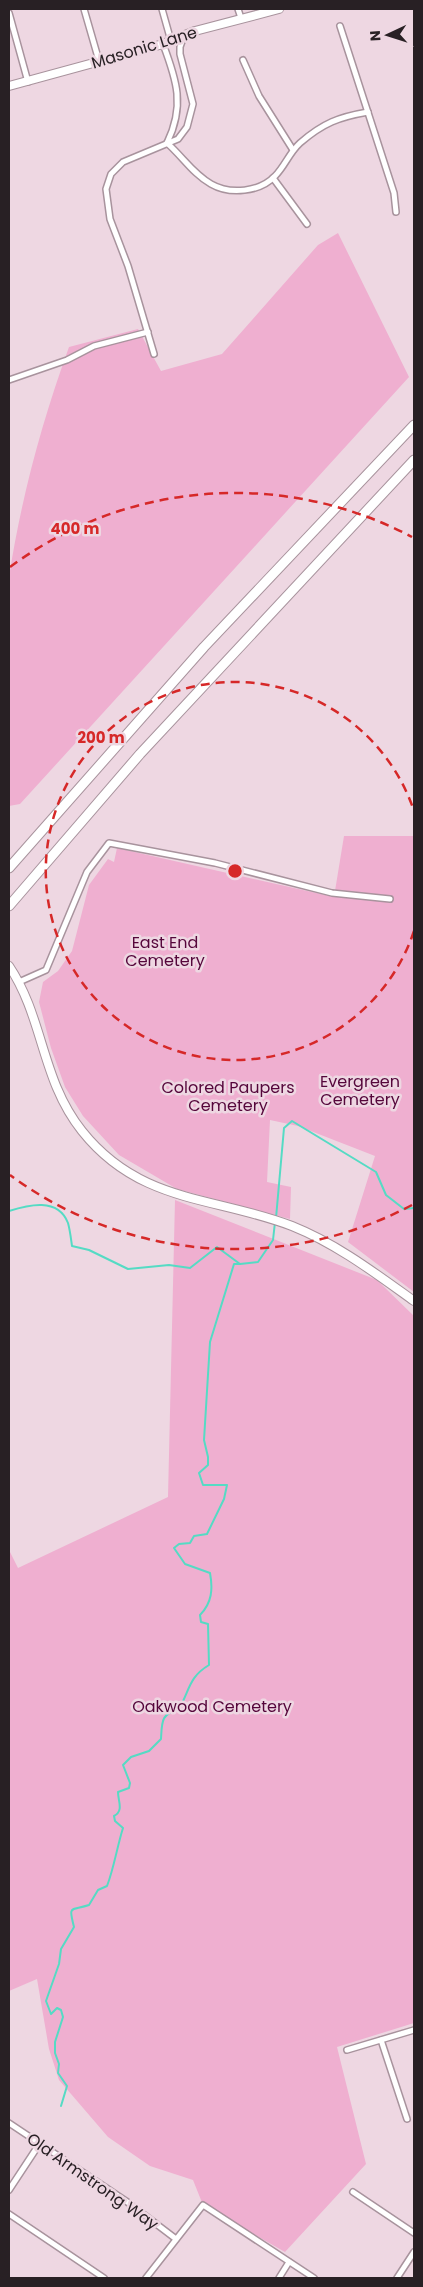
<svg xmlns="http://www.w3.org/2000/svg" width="423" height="2287" font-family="Poppins,sans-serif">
<rect width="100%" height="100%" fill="#eed7e2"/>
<g fill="#efafd0">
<path d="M338 233 409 377 20 804 9 806V577C21 499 42 421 69 347L138 329 161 371 222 354 318 245Z"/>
<path d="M344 836H414V1292L348 1242 375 1156 298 1126 270 1120 267 1182 291 1187 290 1219 177 1189 119 1155 83 1116 65 1087 51 1048 39 1002 43 982 58 971 72 951 89 885 108 859 114 862 117 848 334 897Z"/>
<path d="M175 1200 377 1280 414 1316V2023L337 2047 366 2164 285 2252 203 2205 193 2180 150 2166 108 2137 59 2080 49 2049 37 1979 9 1991V1550L18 1568 168 1497Z"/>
</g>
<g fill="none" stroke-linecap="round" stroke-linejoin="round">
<g stroke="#55dbc4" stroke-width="2">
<path d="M9 1211C28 1205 58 1197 68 1223 70 1230 71 1239 72 1246L89 1250 128 1269 169 1265 190 1268 217 1247 240 1264 258 1262 273 1240 275 1222"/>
<path d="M276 1218 284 1128 292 1121 376 1172 386 1195 404 1209 414 1208"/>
<path d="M61 2106 67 2086 58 2073 59 2064 55 2053V2042L63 2017 61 2010 57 2008 51 2014 46 2001 59 1964 61 1949 74 1927C68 1904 71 1911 89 1905L98 1890 107 1886C114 1868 117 1847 123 1828L115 1821 114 1816C124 1811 118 1801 118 1792L129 1788 130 1783 123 1765 131 1757 149 1751 161 1739C162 1719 161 1716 180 1707 190 1689 189 1677 209 1665L208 1624 201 1622 200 1615C212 1603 213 1589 210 1573L185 1564 174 1548 179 1544 190 1543 194 1536 207 1534 224 1499 227 1485H203L199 1473 208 1465V1457L204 1440 210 1342 234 1264H240"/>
</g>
<defs>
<g id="street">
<path d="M84 9 99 61"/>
<path d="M162 9 171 41"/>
<path d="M238 9 241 18"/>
<path d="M9 13 28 82"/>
<path d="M340 26 394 193 396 212"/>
<path d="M163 44C177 81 185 106 167 143"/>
<path d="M243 60 259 96 293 150"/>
<path d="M167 143C182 156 193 174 211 184 230 195 260 192 275 176 285 166 289 153 300 143 323 123 339 117 368 112"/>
<path d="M273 178 307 224"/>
<path d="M154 354 128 266 110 219 106 189 111 174 123 162 178 139 187 127 193 104 180 54V47L184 36"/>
<path d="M9 380 67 360 94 346 148 332"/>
<path d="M19 982 46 970 87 872 109 843 215 863 332 893 390 899"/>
<path d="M381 2040 407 2119"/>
<path d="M347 2050 414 2030"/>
<path d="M9 2123 126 2201 176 2239"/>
<path d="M9 2190 40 2143"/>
<path d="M353 2192 414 2233"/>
<path d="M9 2214 104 2278"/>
<path d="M146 2278 203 2205 314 2278"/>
<path d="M279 2278 289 2262"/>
<path d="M397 2278 414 2252"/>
</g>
<g id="secondary">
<path d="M9 86 163 44 195 31 279 9"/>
<path d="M9 966C44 1018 41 1080 82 1131 140 1204 214 1196 292 1226 337 1244 375 1273 414 1301"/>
</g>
<g id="highway">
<path d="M9 868 204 647 414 425"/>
<path d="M9 906 140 754 414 460"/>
</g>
</defs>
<use href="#street" stroke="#a8939d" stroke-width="8"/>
<use href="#secondary" stroke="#a8939d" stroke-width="10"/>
<use href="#highway" stroke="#a8939d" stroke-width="11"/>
<use href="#street" stroke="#fff" stroke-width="5"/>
<use href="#secondary" stroke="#fff" stroke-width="8"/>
<use href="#highway" stroke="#fff" stroke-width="9"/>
</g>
<g fill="none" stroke="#d62828" stroke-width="2.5" stroke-dasharray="9 6">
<path d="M414 931A189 189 0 1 1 414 811"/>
<path d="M412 1205A378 378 0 0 1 10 1175M10 567A378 378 0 0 1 412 537"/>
</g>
<g text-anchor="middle" stroke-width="5" stroke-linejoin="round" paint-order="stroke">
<g font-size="16" fill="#282024" stroke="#eed7e2">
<text transform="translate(144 47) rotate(-17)" y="6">Masonic Lane</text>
<text transform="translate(93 2181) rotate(35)" y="6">Old Armstrong Way</text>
</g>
<g font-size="16" fill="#55063b" stroke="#eed7e2">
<text x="165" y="948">East End<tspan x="165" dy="18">Cemetery</tspan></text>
<text x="360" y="1087">Evergreen<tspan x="360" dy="18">Cemetery</tspan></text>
<text x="228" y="1093">Colored Paupers<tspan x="228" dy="18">Cemetery</tspan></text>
<text x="212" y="1712">Oakwood Cemetery</text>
</g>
</g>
<circle cx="235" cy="871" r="8" fill="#d62828" stroke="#eed7e2" stroke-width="2.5"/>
<g font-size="15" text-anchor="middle" font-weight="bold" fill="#d62828" stroke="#eed7e2" stroke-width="5" stroke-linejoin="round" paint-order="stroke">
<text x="75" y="534">400 m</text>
<text x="101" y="743">200 m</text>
</g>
<rect width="423" height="2287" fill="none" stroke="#282024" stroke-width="20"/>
<g transform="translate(388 35) rotate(266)" stroke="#eed7e2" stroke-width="4" paint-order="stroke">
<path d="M0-4L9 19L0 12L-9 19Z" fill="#282024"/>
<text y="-8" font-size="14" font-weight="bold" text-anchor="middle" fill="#282024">N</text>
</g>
</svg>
